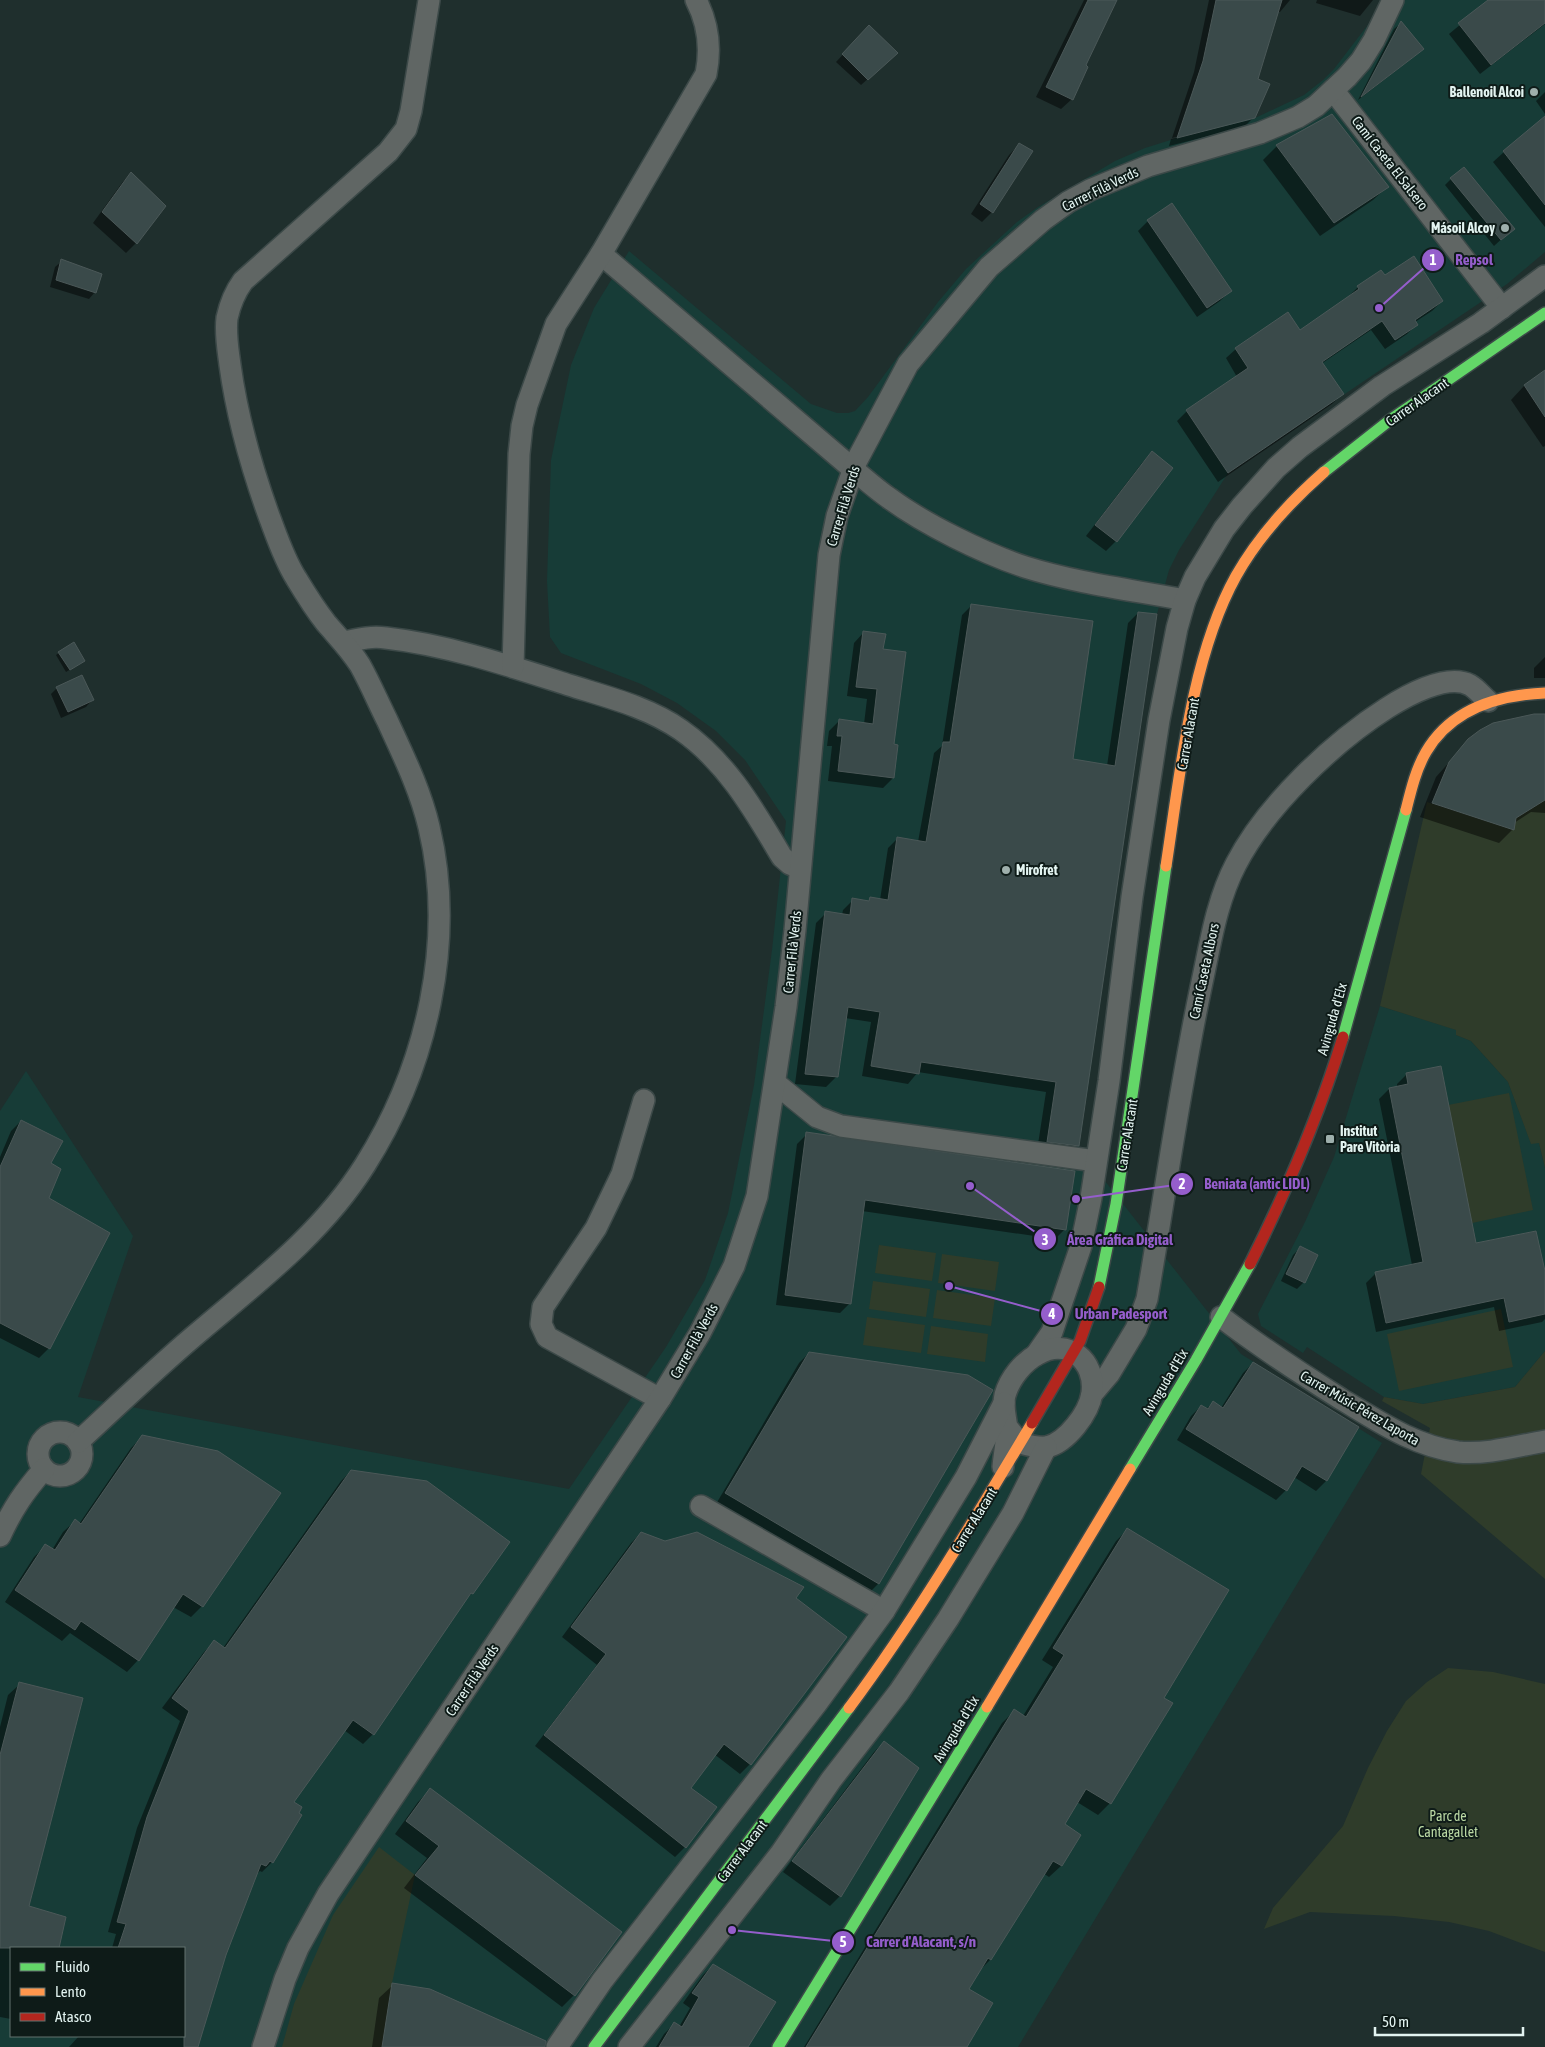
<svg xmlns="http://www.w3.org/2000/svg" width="1545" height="2047" font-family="'Asap Condensed',sans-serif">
<rect width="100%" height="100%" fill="#1f2f2d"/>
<g fill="#173c37" fill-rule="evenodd">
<path d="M1387 0H1545V252L1507 284 1478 304 1228 473 1179 550 1169 570 1157 614 1079 1148 1241 1354 1382 1443 1018 2047H0V1111L26 1071 133 1236 78 1397 569 1489 666 1347 705 1280 728 1213 754 1085 772 950 786 821 745 760 716 731 677 703 641 684 561 653 550 637 547 581 551 460 571 365 594 308 629 251 811 404 837 413H848L855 411 868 397 938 302 966 269 1017 222 1038 207 1115 161 1145 148 1177 138 1255 118 1304 95 1323 80 1334 69ZM11 1948H184V2036H11Z"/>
<path d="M1380 1006 1457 1030 1456 1035 1471 1041 1508 1082 1531 1143H1539L1545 1168V1351L1515 1387 1423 1404 1384 1397 1307 1347 1303 1353 1261 1326 1258 1314 1305 1222 1334 1157Z"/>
</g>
<g fill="#2f3c2a">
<path d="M1545 800V1168L1539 1143 1531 1144 1508 1082 1471 1041 1456 1035V1030L1380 1006 1427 802 1514 830 1515 818Z"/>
<path d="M1509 1093 1533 1210 1472 1223 1448 1105Z"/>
<path d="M879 1245 936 1253 932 1281 875 1273Z"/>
<path d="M942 1254 999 1262 995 1291 938 1283Z"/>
<path d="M873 1281 930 1289 926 1317 869 1309Z"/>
<path d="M937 1290 995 1298 991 1326 933 1318Z"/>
<path d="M1501 1309 1513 1367 1399 1391 1387 1334Z"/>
<path d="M867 1317 925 1325 921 1353 863 1345Z"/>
<path d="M931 1326 988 1334 985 1362 927 1354Z"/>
<path d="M1545 1351V1579L1421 1474 1430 1428 1382 1401 1384 1397 1423 1404 1515 1387Z"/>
<path d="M1448 1668 1493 1672 1545 1684V1952L1489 1931 1449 1922 1394 1916 1310 1912 1264 1929 1273 1908 1343 1826 1368 1768 1387 1731 1406 1701 1427 1682Z"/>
<path d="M379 1847 415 1875 392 1983 382 2047H282L294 2004 333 1915Z"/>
</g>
<g fill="#0007">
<path d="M1084 0H1116L1084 65 1072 99 1061 109 1036 97Z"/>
<path d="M1209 0H1290L1280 12 1278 11 1256 80 1254 117 1244 127 1169 146 1171 139 1250 120V118L1172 138 1194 72Z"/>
<path d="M1317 0H1373L1360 16 1316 3Z"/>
<path d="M1490 0H1545V24L1480 74 1449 34Z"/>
<path d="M1401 23 1416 55 1358 100 1394 29Z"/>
<path d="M863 33 890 59 861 85 836 62Z"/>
<path d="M1545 92V114L1536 101Z"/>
<path d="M1332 115 1387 187 1373 200 1320 236 1263 160 1277 146Z"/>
<path d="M1545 138V227L1493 162 1504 152Z"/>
<path d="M1019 145 992 212 982 222 971 214 1009 155Z"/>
<path d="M131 173 136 243 126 253 93 223 122 183Z"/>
<path d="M1451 179 1506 235 1494 246 1445 185Z"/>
<path d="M1148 221 1230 291 1220 301 1197 317 1138 231Z"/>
<path d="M62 261 95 292 89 299 50 287 55 267Z"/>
<path d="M1385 277 1442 301 1432 311 1415 322 1416 325 1407 334 1385 349 1371 330 1321 364 1342 394 1332 404 1218 482 1177 421 1187 411 1237 377 1226 358 1236 349 1300 332 1349 298 1348 297 1358 287Z"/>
<path d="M1545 372V446L1543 447 1511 400 1524 386Z"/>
<path d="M1152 453 1116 541 1106 551 1086 536 1142 463Z"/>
<path d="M972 605 1071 760 1107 766 1128 623 1138 613 1078 1145 1068 1155 1037 1151 1046 1092 918 1072 908 1084 862 1076 871 1022 845 1018 836 1077 826 1087 795 1084 816 923 826 913 842 915 843 910 853 900 867 902 870 899 880 900 888 848 898 838 918 842 934 753 942 746 962 615Z"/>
<path d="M864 632 892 745 897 746 893 778 883 788 828 781 832 746H827L829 731 839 721 864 724 867 699 847 696 854 643Z"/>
<path d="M59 653 84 661 66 672 56 655Z"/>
<path d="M1545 657V678H1534V668Z"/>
<path d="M57 688 92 700 86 707 61 718 51 694Z"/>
<path d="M1545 716V813L1531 812 1514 823 1513 829 1499 843 1420 817 1436 777 1469 740Z"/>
<path d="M1407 1074 1475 1245 1545 1277V1319L1542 1322 1499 1331 1494 1307 1376 1332 1366 1283 1376 1273 1412 1265 1379 1099 1389 1089 1397 1088V1084Z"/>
<path d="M21 1121 50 1163 48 1199 49 1348 39 1358 0 1338V1157L11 1131Z"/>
<path d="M807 1134 1065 1229 1055 1239 862 1211 850 1303 840 1313 776 1305 797 1144Z"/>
<path d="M1300 1248 1304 1282 1297 1289 1281 1281 1293 1255Z"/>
<path d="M809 1353 992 1391 878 1584 868 1594 716 1504 799 1363Z"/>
<path d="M1253 1363 1357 1428 1326 1481 1316 1491 1294 1477 1286 1490 1276 1500 1177 1440 1191 1416 1201 1406 1206 1409 1213 1403 1221 1408 1243 1373Z"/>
<path d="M143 1436 202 1606 191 1617 173 1607 138 1660 127 1672 70 1633 62 1641 5 1602 34 1557 46 1545 52 1550 63 1532 75 1521 79 1524 131 1448Z"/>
<path d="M351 1471 472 1593 463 1602 373 1734 363 1744 344 1730 292 1802 272 1862 262 1872 260 1871 256 1875 224 1955 195 2047H69L79 2036H184V1948H112L116 1934 108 1932 137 1828 180 1721 162 1708 204 1652 214 1642 223 1648 341 1481Z"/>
<path d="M1128 1529 1162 1698 1110 1803 1098 1815 1077 1802 1063 1825 1079 1835 1061 1866 1049 1877 1043 1873 990 1960 979 1971 967 1989 965 2047H804L1002 1723 1014 1711 1023 1716 1053 1667 1042 1660 1116 1541Z"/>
<path d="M641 1533 794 1598 750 1764 740 1774 714 1754 689 1788 685 1847 675 1857 535 1746 597 1665 562 1637 631 1543Z"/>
<path d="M20 1684 28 1906 65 1918 57 1948H11V2019L0 2017V1727L8 1695Z"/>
<path d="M884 1742 840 1896 830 1906 783 1872 874 1752Z"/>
<path d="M430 1790 574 1995 562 2007 404 1888 427 1858 395 1834 418 1802Z"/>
<path d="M713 1965 747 2047H656L664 2034 674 2024 679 2027 690 2008 683 2003 703 1975Z"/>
<path d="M393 1985 539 2047H372L379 1998Z"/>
</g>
<g fill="#3a4a4a" stroke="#4b5858">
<path d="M1088 0H1117L1086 65 1088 67 1073 100 1046 87Z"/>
<path d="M1216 0H1282L1258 79 1270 84 1255 118 1177 138 1203 61Z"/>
<path d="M1488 0H1545V23L1491 65 1458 23Z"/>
<path d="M1401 21 1424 49 1361 97Z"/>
<path d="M869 25 898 53 868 80 842 54Z"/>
<path d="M1332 114 1389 187 1334 223 1276 145Z"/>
<path d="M1545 116V205L1503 151Z"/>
<path d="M1019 143 1033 151 993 213 980 204Z"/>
<path d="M1464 167 1515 229 1501 240 1450 178Z"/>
<path d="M131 172 166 206 137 244 102 212Z"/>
<path d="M1172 203 1232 291 1207 308 1147 220Z"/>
<path d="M1414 256 1443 301 1415 320 1418 325 1395 340 1382 321 1322 362 1344 394 1228 473 1186 410 1248 368 1235 348 1288 312 1300 330 1359 289 1357 286 1381 270 1385 275Z"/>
<path d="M61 259 102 274 96 293 56 280Z"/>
<path d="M1545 370V417L1524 385Z"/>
<path d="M1152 451 1173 468 1117 542 1095 525Z"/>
<path d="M971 604 1093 621 1073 759 1115 766 1138 612 1157 614 1079 1146 1047 1142 1056 1082 921 1062 919 1074 871 1066 880 1012 848 1007 838 1077 805 1074 825 911 850 915 852 898 869 901 870 897 888 900 897 837 926 842 943 742H950Z"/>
<path d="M863 631 886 634 883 649 906 652 894 744 898 745 894 778 838 771 842 736H837L839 719 873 724 877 689 856 687Z"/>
<path d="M74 642 85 661 70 670 58 652Z"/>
<path d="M82 675 94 700 68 712 56 687Z"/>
<path d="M1534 714H1545V800L1516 818 1514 830 1432 803 1449 762 1468 739 1480 730 1493 723Z"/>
<path d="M1441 1066 1476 1243 1536 1231 1545 1271V1314L1509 1322 1504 1298 1386 1323 1375 1272 1423 1262 1389 1088 1408 1084 1406 1073Z"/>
<path d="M21 1120 63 1141 51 1163 61 1169 49 1198 110 1233 50 1349 0 1323V1167Z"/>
<path d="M806 1132 1075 1171 1066 1230 865 1200 851 1304 785 1295Z"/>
<path d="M1300 1246 1318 1255 1305 1283 1286 1274Z"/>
<path d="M809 1352 968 1375 993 1390 879 1584 725 1493Z"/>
<path d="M1253 1362 1359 1427 1327 1481 1302 1466 1287 1491 1186 1429 1201 1405 1208 1409 1213 1401 1223 1408Z"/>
<path d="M142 1435 218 1451 281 1493 203 1607 183 1594 139 1661 81 1621 75 1630 15 1590 45 1544 55 1550 75 1519 81 1524Z"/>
<path d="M351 1470 427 1481 510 1542 473 1594 471 1593 374 1735 353 1720 294 1802 302 1807 299 1813 302 1815 273 1863 270 1861 266 1866 261 1864 226 1955 198 2047H184V1948H118L126 1924 117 1922 147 1817 189 1711 172 1698 214 1640 225 1648Z"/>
<path d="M1127 1528 1229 1590 1164 1698 1173 1703 1111 1804 1086 1789 1065 1824 1081 1835 1062 1866 1053 1861 991 1960 988 1958 969 1989 993 2003 967 2047H806L1014 1709 1026 1717 1064 1655 1053 1648Z"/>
<path d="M641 1532 665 1541 697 1532 804 1587 796 1598 847 1637 751 1765 724 1744 691 1788 717 1807 686 1848 544 1735 606 1654 571 1627Z"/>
<path d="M19 1682 83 1698 29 1906 66 1917 59 1948H0V1755Z"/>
<path d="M884 1741 919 1768 841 1897 792 1861Z"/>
<path d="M430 1788 622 1932 575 1996 415 1875 439 1846 406 1821Z"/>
<path d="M713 1964 776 2002 748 2047H659L674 2022 682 2027 699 1997 692 1993Z"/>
<path d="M392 1983 430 1989 546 2041 545 2047H382Z"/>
</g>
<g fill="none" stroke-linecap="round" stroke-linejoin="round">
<defs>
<g id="street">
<path d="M1333 90 1502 308"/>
<path d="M601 254 853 469C865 479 876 489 889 498 924 524 983 553 1025 567 1076 583 1132 590 1185 600"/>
<path d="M345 642C359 639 371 636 386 638 448 645 510 666 569 685 607 697 648 707 681 730 727 762 754 810 782 857L790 864 800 868"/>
<path d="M513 667 519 454 522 426 527 405 556 324 601 254 706 74C711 49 708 23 696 0"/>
<path d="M775 1083 817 1117 841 1126 1096 1161"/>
<path d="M644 1100 622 1174 596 1228 543 1307 541 1324 547 1337 660 1399"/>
<path d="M1221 1317C1260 1347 1300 1373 1341 1399 1378 1421 1414 1446 1458 1452 1486 1455 1517 1446 1545 1441"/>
<path d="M1036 1355 1052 1332 1061 1305 1081 1246 1091 1198 1109 1081 1132 897 1159 720 1177 628 1185 600 1195 577 1224 529 1242 506 1276 468 1300 447 1382 386 1481 323 1545 276"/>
<path d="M1092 1394 1109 1374 1136 1329 1147 1299C1165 1195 1179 1091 1201 987 1210 946 1216 902 1236 864 1266 806 1332 743 1387 708 1406 696 1447 673 1470 685 1477 689 1482 696 1488 701"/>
<circle cx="60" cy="1454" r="22"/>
<path d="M78 1442C116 1407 153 1371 193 1337 255 1284 321 1235 365 1165 427 1067 456 941 429 827 420 789 403 755 387 720 378 702 370 683 360 665 350 649 338 637 326 623 315 609 305 593 296 578 284 559 277 537 269 516 251 466 237 417 230 365 228 349 225 334 227 318 230 304 235 292 243 281L388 152 406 129 411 111 429 0"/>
<path d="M1003 1467C1004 1454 1007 1441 1007 1429 1006 1417 1002 1407 1005 1395 1010 1378 1023 1362 1038 1354 1068 1337 1096 1361 1092 1393 1089 1413 1067 1442 1047 1447 1040 1448 1027 1445 1020 1443L1007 1427"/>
<path d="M701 1506 884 1611"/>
<path d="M0 1536C13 1508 24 1492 44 1469"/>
<path d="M263 2047 285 1979 298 1948 328 1894 660 1399 700 1333 734 1266 757 1196 786 1007 795 930 829 555 837 516 856 462 908 364 989 267 1043 220 1068 202 1090 190 1148 166 1260 133 1298 117 1316 106 1347 77 1361 61 1374 40 1393 0"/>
<path d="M557 2047 602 1981 817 1703 884 1611 966 1477 1004 1403"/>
<path d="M629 2047 781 1853 831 1780 899 1692 948 1619 1013 1513 1046 1447"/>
</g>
<g id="fast">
<path d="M1324 472 1390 420 1545 313"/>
<path d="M1343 1037 1406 810"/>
<path d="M1099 1287 1116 1204 1166 866"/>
<path d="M1130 1469 1196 1360 1250 1264"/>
<path d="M594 2047 849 1708"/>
<path d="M778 2047 987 1707"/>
</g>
<g id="slow">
<path d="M1406 810C1411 790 1416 769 1426 752 1451 709 1499 695 1545 693"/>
<path d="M1166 866C1180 775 1191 657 1236 576 1258 537 1291 501 1324 472"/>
<path d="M987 1707 1130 1469"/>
<path d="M849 1708C916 1618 974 1520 1032 1423"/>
</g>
<g id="jam">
<path d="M1250 1264C1287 1190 1319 1116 1343 1037"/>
<path d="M1032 1423 1080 1341 1099 1287"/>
</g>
</defs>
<use href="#street" stroke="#3c4948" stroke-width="24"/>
<use href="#fast" stroke="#3c4948" stroke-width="14"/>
<use href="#slow" stroke="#3c4948" stroke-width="14"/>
<use href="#jam" stroke="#3c4948" stroke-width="14"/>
<use href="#street" stroke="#606664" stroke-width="21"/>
<use href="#fast" stroke="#63d668" stroke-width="11"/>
<use href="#slow" stroke="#ff974d" stroke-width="11"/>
<use href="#jam" stroke="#b3261e" stroke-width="11"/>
</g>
<g fill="#9eafac" stroke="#0e1b18" stroke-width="2">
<circle cx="1534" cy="92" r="5"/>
<circle cx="1505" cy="228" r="5"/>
<circle cx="1006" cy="870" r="5"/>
<rect x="1325" y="1134" width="10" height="10" rx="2.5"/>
</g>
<g text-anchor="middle" stroke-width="4" stroke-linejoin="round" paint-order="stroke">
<g font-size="14" font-weight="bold" fill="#e3f4f1" stroke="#0e1b18" text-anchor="end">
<text x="1524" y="97">Ballenoil Alcoi</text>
<text x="1495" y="233">Másoil Alcoy</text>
<text x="1016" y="875" text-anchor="start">Mirofret</text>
<text x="1340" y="1136" text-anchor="start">Institut<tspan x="1340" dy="16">Pare Vitòria</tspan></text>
</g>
<g font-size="14" fill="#e3f4f1" stroke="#0e1b18">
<text transform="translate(1390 163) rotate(52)" y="5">Camí Caseta El Salsero</text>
<text transform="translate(1100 189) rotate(-26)" y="5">Carrer Filà Verds</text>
<text transform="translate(1417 402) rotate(-35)" y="5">Carrer Alacant</text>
<text transform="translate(843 506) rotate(-73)" y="5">Carrer Filà Verds</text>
<text transform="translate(1188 734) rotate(-80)" y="5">Carrer Alacant</text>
<text transform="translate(792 952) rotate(-84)" y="5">Carrer Filà Verds</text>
<text transform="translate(1204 971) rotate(-78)" y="5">Camí Caseta Albors</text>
<text transform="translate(1332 1019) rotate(-74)" y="5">Avinguda d'Elx</text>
<text transform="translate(1127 1135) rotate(-81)" y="5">Carrer Alacant</text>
<text transform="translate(694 1341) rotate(-61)" y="5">Carrer Filà Verds</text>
<text transform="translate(1165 1382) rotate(-59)" y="5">Avinguda d'Elx</text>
<text transform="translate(1360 1408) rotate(30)" y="5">Carrer Músic Pérez Laporta</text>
<text transform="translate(974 1520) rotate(-58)" y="5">Carrer Alacant</text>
<text transform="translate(472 1680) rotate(-56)" y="5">Carrer Filà Verds</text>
<text transform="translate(956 1729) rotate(-59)" y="5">Avinguda d'Elx</text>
<text transform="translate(742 1851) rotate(-53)" y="5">Carrer Alacant</text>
</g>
<g font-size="14" fill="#bbd9a4" stroke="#0e1b18">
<text x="1448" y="1821">Parc de<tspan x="1448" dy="16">Cantagallet</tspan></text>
</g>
</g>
<path fill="none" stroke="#955ecc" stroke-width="2" d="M1379 308L1433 260M1076 1199L1182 1184M970 1186L1045 1239M949 1286L1052 1314M732 1930L843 1942"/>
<g fill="#955ecc" stroke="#0e1b18" stroke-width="2">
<circle cx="1379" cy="308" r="5"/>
<circle cx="1076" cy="1199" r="5"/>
<circle cx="970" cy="1186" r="5"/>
<circle cx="949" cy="1286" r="5"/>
<circle cx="732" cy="1930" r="5"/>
<circle cx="1433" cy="260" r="12"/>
<circle cx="1182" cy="1184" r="12"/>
<circle cx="1045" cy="1239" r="12"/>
<circle cx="1052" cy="1314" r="12"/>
<circle cx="843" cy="1942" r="12"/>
</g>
<g font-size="15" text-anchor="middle" font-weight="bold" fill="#fff">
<text x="1433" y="265">1</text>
<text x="1182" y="1189">2</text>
<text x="1045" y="1245">3</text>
<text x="1052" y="1319">4</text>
<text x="843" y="1947">5</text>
</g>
<g font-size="15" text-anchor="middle" font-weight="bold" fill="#955ecc" stroke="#0e1b18" stroke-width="4" stroke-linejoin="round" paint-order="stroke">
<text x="1474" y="265">Repsol</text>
<text x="1257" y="1189">Beniata (antic LIDL)</text>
<text x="1120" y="1245">Área Gráfica Digital</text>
<text x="1121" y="1319">Urban Padesport</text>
<text x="921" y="1947">Carrer d'Alacant, s/n</text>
</g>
<rect x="10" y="1947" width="175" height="90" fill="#0e1b18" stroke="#63726f"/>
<rect x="20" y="1963" width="25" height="8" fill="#63d668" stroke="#63726f"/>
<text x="55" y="1972" font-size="15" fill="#e3f4f1">Fluido</text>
<rect x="20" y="1988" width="25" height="8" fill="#ff974d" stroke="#63726f"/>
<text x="55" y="1997" font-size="15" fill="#e3f4f1">Lento</text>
<rect x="20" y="2013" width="25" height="8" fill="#b3261e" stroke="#63726f"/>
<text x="55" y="2022" font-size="15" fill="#e3f4f1">Atasco</text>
<path d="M1375 2027v8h148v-8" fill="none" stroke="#e3f4f1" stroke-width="2.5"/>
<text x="1382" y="2027" font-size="15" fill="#e3f4f1" stroke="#0e1b18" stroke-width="4" paint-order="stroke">50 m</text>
</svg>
